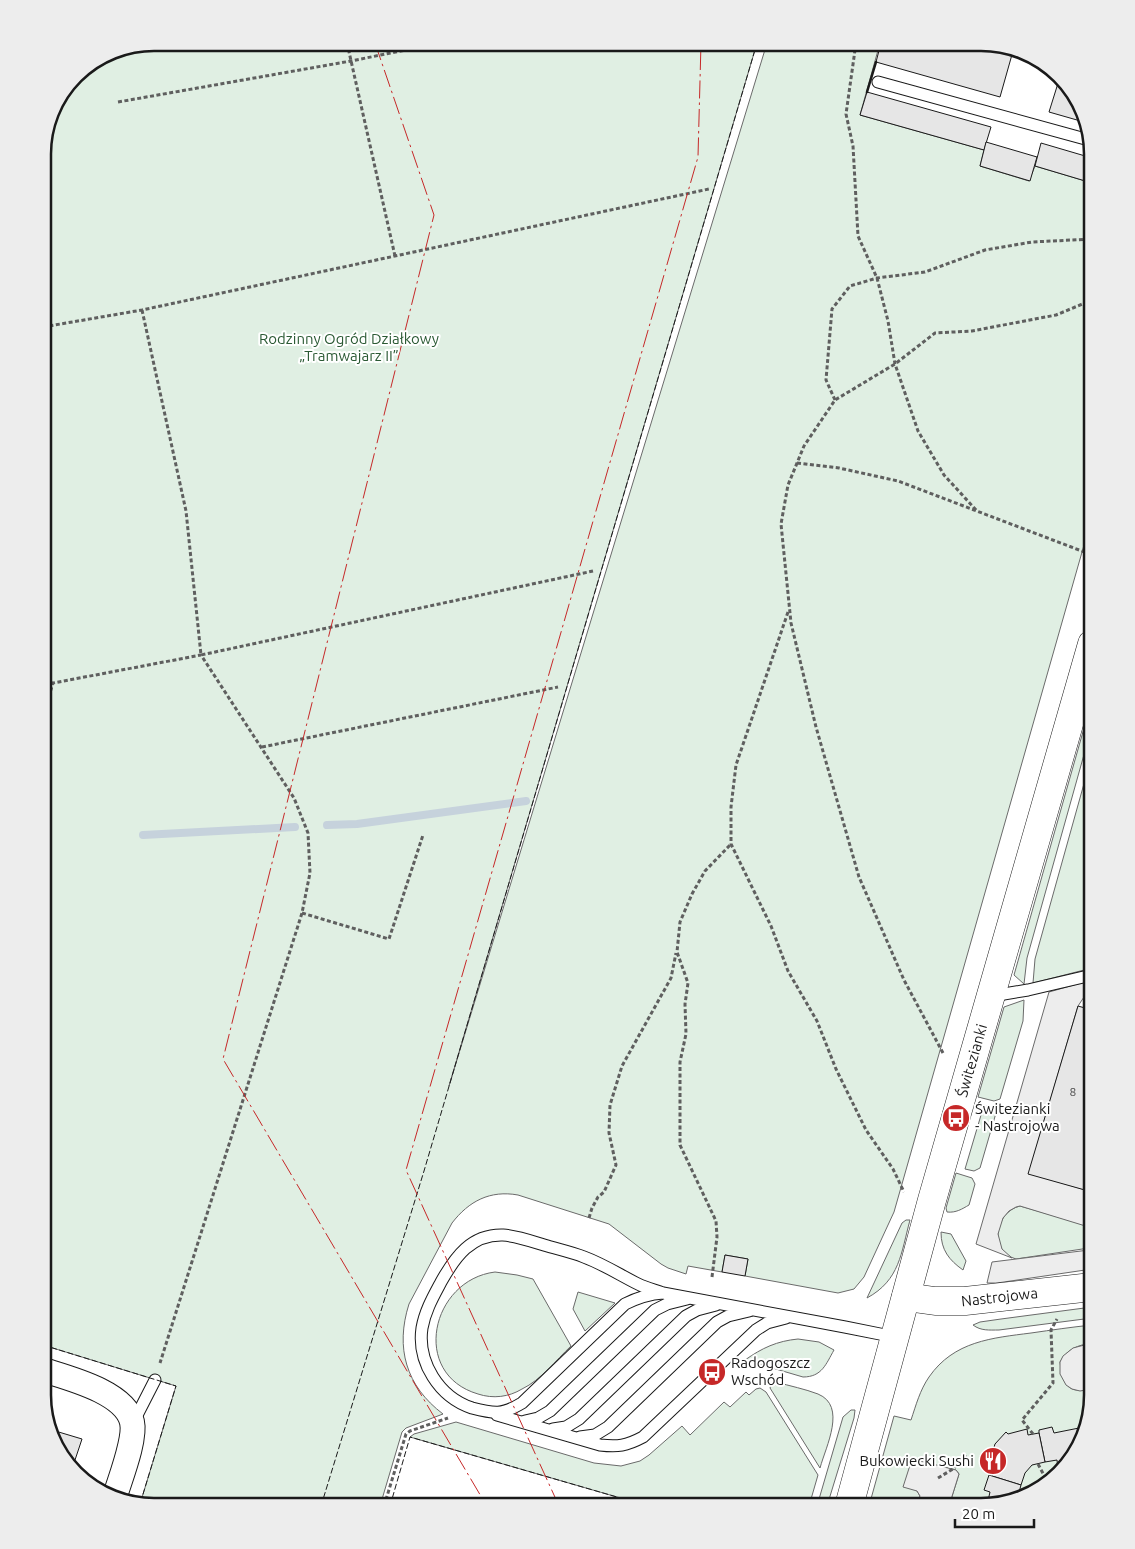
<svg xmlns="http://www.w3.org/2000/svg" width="1135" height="1549" font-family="Ubuntu,sans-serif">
<rect width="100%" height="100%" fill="#fff"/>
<g fill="#e0efe3" stroke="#6a6a6a">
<path d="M155 43H757L449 1086 767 43H880L860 115 984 150 980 166 1029 181 1035 166 1092 183V517L894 1212 864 1277 854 1289 838 1293 745 1276 748 1259 725 1255 722 1272 688 1266 686 1274 668 1268 661 1264 609 1224 518 1195C490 1190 469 1201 452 1223L409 1304C395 1348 406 1386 443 1414L406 1428 402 1432 380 1506H147L140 1504 176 1386 43 1345V147L54 105 80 70 112 51Z"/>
<path d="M1092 700V726L1027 958 1024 984 1014 975Z"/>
<path d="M1092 755V968L1033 983 1035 959Z"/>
<path d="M1024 1000 1023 1021 1000 1099 994 1101 978 1097 1004 1007Z"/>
<path d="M984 1105 993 1108 996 1113 980 1168 974 1171 965 1169Z"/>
<path d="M956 1173 972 1178 975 1184 969 1205C962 1209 956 1213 947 1212L946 1208Z"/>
<path d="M1020 1206 1090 1226 1092 1228V1245L1089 1248 1016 1259C988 1251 995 1212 1020 1206Z"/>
<path d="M906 1220H910C901 1253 900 1280 867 1298L902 1223Z"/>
<path d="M941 1232 951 1234 966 1261 963 1270C949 1260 941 1250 941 1232Z"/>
<path d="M495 1272 517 1275 533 1279 571 1346C556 1360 541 1380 522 1389 509 1397 493 1399 478 1394 410 1374 431 1280 495 1272Z"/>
<path d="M578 1292 615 1303 585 1331 573 1309Z"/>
<path d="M1092 1307V1318L999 1330C989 1330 981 1331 973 1325L980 1322 1001 1319Z"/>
<path d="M1092 1325V1343C1078 1345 1067 1349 1060 1362 1063 1385 1067 1394 1092 1389V1395L1078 1450 1037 1491 981 1506H949L959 1474 956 1470 912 1459 917 1491 920 1496 916 1506H869L894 1416 911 1420C916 1405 920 1390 929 1377 954 1341 992 1338 1031 1333 1052 1330 1072 1327 1092 1325Z"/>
<path d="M798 1339 819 1342 834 1350C826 1364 822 1377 803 1377L745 1360C762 1348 777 1341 798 1339Z"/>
<path d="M772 1382H776C790 1386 805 1389 818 1394 847 1406 826 1446 820 1468L770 1388Z"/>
<path d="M760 1388 766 1392 818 1475 809 1506H648L410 1437 414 1434 456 1422 594 1463 621 1466 640 1461 649 1455 682 1426 690 1435 724 1402 730 1407 746 1392 749 1395 756 1389Z"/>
<path d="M851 1410H855L854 1418 827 1506H817L843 1417Z"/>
</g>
<g fill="#ededed" stroke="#6a6a6a">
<path d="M1088 981 1090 988 1078 1006 1029 1173 1092 1192V1228L1020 1206 1016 1207 1009 1211 1003 1218 998 1234 1002 1249 1012 1258 976 1244 1049 992Z"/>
<path d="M1092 1245V1269L997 1283H987L992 1262 1089 1250V1248Z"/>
<path d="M1092 1343V1389L1080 1391 1072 1389 1066 1385 1060 1374V1362L1063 1356 1073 1348Z"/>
<path d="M912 1459 956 1470 959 1474 949 1506H916L920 1496 917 1491 903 1487Z"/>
</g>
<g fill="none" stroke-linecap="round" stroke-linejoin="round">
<g stroke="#c6d2dc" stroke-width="8">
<path d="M327 825 357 824 526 801"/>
<path d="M143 835 295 827"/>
</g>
</g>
<g fill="#e6e6e6" stroke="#1a1a1a">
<path d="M881 43H984L1013 51 1000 97 876 62Z"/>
<path d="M1059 80 1077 98 1084 122 1049 112Z"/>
<path d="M867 92 991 127 984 150 860 115Z"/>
<path d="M986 142 1037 157 1030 181 980 166Z"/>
<path d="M1041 143 1092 158V183L1035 166Z"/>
<path d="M1078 1006 1092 1010V1192L1028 1174Z"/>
<path d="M725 1255 748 1259 745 1276 722 1272Z"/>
<path d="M1052 1427 1054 1433 1084 1427 1078 1450 1058 1470 1057 1460 1045 1462 1039 1433V1430Z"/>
<path d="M1027 1429 1028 1435 1039 1433 1045 1462 1032 1465 1025 1473 1021 1485 992 1476 995 1465 989 1464 995 1444 1006 1432 1008 1434Z"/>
<path d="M52 1430 82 1439 73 1466 58 1451Z"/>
<path d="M989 1475 1021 1485 1018 1496 987 1505 990 1492 984 1490Z"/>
</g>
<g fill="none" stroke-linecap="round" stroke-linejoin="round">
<defs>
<g id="service">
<path d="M878 82 1089 140"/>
<path d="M992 996 1028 990 1092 975"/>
<path d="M663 1293C648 1294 637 1298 625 1304L522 1403C502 1415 495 1414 472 1408 439 1397 417 1362 422 1328 425 1311 433 1297 441 1282 455 1257 471 1234 503 1235 517 1236 531 1241 544 1245 557 1249 571 1252 584 1257 603 1264 620 1275 638 1284 646 1288 655 1290 663 1293L845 1327 895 1337"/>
<path d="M497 1415 600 1445C618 1447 626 1446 643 1437L756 1330 767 1323 786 1318"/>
<path d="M525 1421 538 1418 550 1411 655 1310 667 1304 687 1299"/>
<path d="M133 1423 155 1380"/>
<path d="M553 1429 566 1427 579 1419 686 1316 697 1310 716 1305"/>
<path d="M580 1437 595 1435 608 1427 717 1322 728 1316 749 1311"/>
</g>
<path id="minor" d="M43 1370C68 1378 125 1392 132 1422 136 1439 120 1479 115 1496"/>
<g id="tertiary">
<path id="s1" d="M906 1297 935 1301H965L1092 1287"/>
<path id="s2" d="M849 1506 932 1200 1092 644"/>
</g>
</defs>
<use href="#service" stroke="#1a1a1a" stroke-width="13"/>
<use href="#minor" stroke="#1a1a1a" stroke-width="26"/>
<use href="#tertiary" stroke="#1a1a1a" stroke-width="29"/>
<g stroke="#5f5f5f" stroke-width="3" stroke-dasharray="4 2.5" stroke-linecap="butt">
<path d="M347 43 395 256"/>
<path d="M856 43 846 114 853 146 858 236 877 278 888 321 895 364 918 431 944 475 977 511"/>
<path d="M118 102 351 61 440 43"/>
<path d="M142 310 186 511 201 655 593 571"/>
<path d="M43 327 142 310 709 189"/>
<path d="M835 400 826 380 832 309 850 286 877 278 925 272 985 250 1032 242 1092 239"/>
<path d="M797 463 839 468 898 481 1087 553"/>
<path d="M788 612 736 765 731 807V844L771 926 788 971 817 1021 836 1069 866 1130 893 1169 904 1192"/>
<path d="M43 685 53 683"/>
<path d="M43 716 53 683 201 655 294 798 308 833 310 873 302 913 160 1363"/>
<path d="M262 747 558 687"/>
<path d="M302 913 389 939 423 835"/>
<path d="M943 1053 904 980 859 877 816 727 791 623 781 524 788 485 804 446 835 400 895 364 935 333 972 331 1056 315 1092 300"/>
<path d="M589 1218 592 1208 598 1197 604 1192 616 1165 609 1133 610 1105 622 1066 671 978 676 953"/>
<path d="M712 1277 717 1237 716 1221 680 1145V1062L686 1034 685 1004 688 983 677 952 680 922 692 894 705 871 731 844"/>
<path d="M1033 1434 1022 1420 1053 1383 1051 1330 1057 1319"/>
<path d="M1038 1464 1047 1481"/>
<path d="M938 1478 953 1469 968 1454"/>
<path d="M384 1506 406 1434 410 1431 448 1418"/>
</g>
<use href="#service" stroke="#fff" stroke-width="11"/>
<use href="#minor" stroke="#fff" stroke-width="24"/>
<use href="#tertiary" stroke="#fff" stroke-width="28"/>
<g stroke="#1a1a1a" stroke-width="1" stroke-dasharray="6 2.5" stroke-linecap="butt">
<path d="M43 1345 176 1386 140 1504"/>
<path d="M321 1506 424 1171 757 43"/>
<path d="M390 1506 410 1437 648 1506"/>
</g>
<path stroke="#1a1a1a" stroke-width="2.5" d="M867 92 876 62"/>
<g stroke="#c62828" stroke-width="1" stroke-dasharray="18 4 2.5 4" stroke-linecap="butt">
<path d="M375 43 434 215 223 1059 482 1498 480 1506"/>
<path d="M559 1506 406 1170 698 157 701 43"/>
</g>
</g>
<defs>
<symbol id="bus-disc" viewBox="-11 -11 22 22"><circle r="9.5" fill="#c62828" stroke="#fff"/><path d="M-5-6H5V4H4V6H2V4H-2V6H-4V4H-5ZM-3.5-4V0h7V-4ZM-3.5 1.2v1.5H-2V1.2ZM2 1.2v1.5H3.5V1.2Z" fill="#fff"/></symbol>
<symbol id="restaurant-disc" viewBox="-11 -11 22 22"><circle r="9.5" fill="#c62828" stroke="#fff"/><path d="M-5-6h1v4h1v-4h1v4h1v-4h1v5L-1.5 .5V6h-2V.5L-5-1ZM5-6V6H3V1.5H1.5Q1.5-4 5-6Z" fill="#fff"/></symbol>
</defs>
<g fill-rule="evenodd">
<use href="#bus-disc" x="940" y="1102" width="32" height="32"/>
<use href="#bus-disc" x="696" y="1356" width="32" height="32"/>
<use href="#restaurant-disc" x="977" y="1445" width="32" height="32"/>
</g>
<g text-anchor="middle" stroke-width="4" stroke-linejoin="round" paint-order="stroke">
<g font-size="12" fill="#4d4d4d">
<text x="1073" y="1096">8</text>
</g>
<g font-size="15" fill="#2b5a34" stroke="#fff">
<text x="349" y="344">Rodzinny Ogród Działkowy<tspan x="349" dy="17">„Tramwajarz II”</tspan></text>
</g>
<g font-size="15" fill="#1a1a1a" stroke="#fff">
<text dy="5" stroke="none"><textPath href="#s2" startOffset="462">Świtezianki</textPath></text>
<text dy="5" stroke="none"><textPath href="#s1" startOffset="94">Nastrojowa</textPath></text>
</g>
<g font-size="15" fill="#1a1a1a" stroke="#fff" text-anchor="start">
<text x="975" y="1114">Świtezianki<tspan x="975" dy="17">- Nastrojowa</tspan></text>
<text x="731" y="1368">Radogoszcz<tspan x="731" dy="17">Wschód</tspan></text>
<text x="974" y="1466" text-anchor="end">Bukowiecki Sushi</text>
</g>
</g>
<path d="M0 0H1135V1549H0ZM154 51H981A103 103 0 0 1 1084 154V1395A103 103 0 0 1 981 1498H154A103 103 0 0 1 51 1395V154A103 103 0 0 1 154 51Z" fill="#ededed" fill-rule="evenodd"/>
<path fill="none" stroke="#1a1a1a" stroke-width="2.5" d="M154 51H981A103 103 0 0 1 1084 154V1395A103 103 0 0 1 981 1498H154A103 103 0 0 1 51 1395V154A103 103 0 0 1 154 51Z"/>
<path d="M955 1519v8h79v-8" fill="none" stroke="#1a1a1a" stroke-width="2.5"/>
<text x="962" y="1519" font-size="15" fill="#1a1a1a" stroke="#ffffff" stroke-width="4" paint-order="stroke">20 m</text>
</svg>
